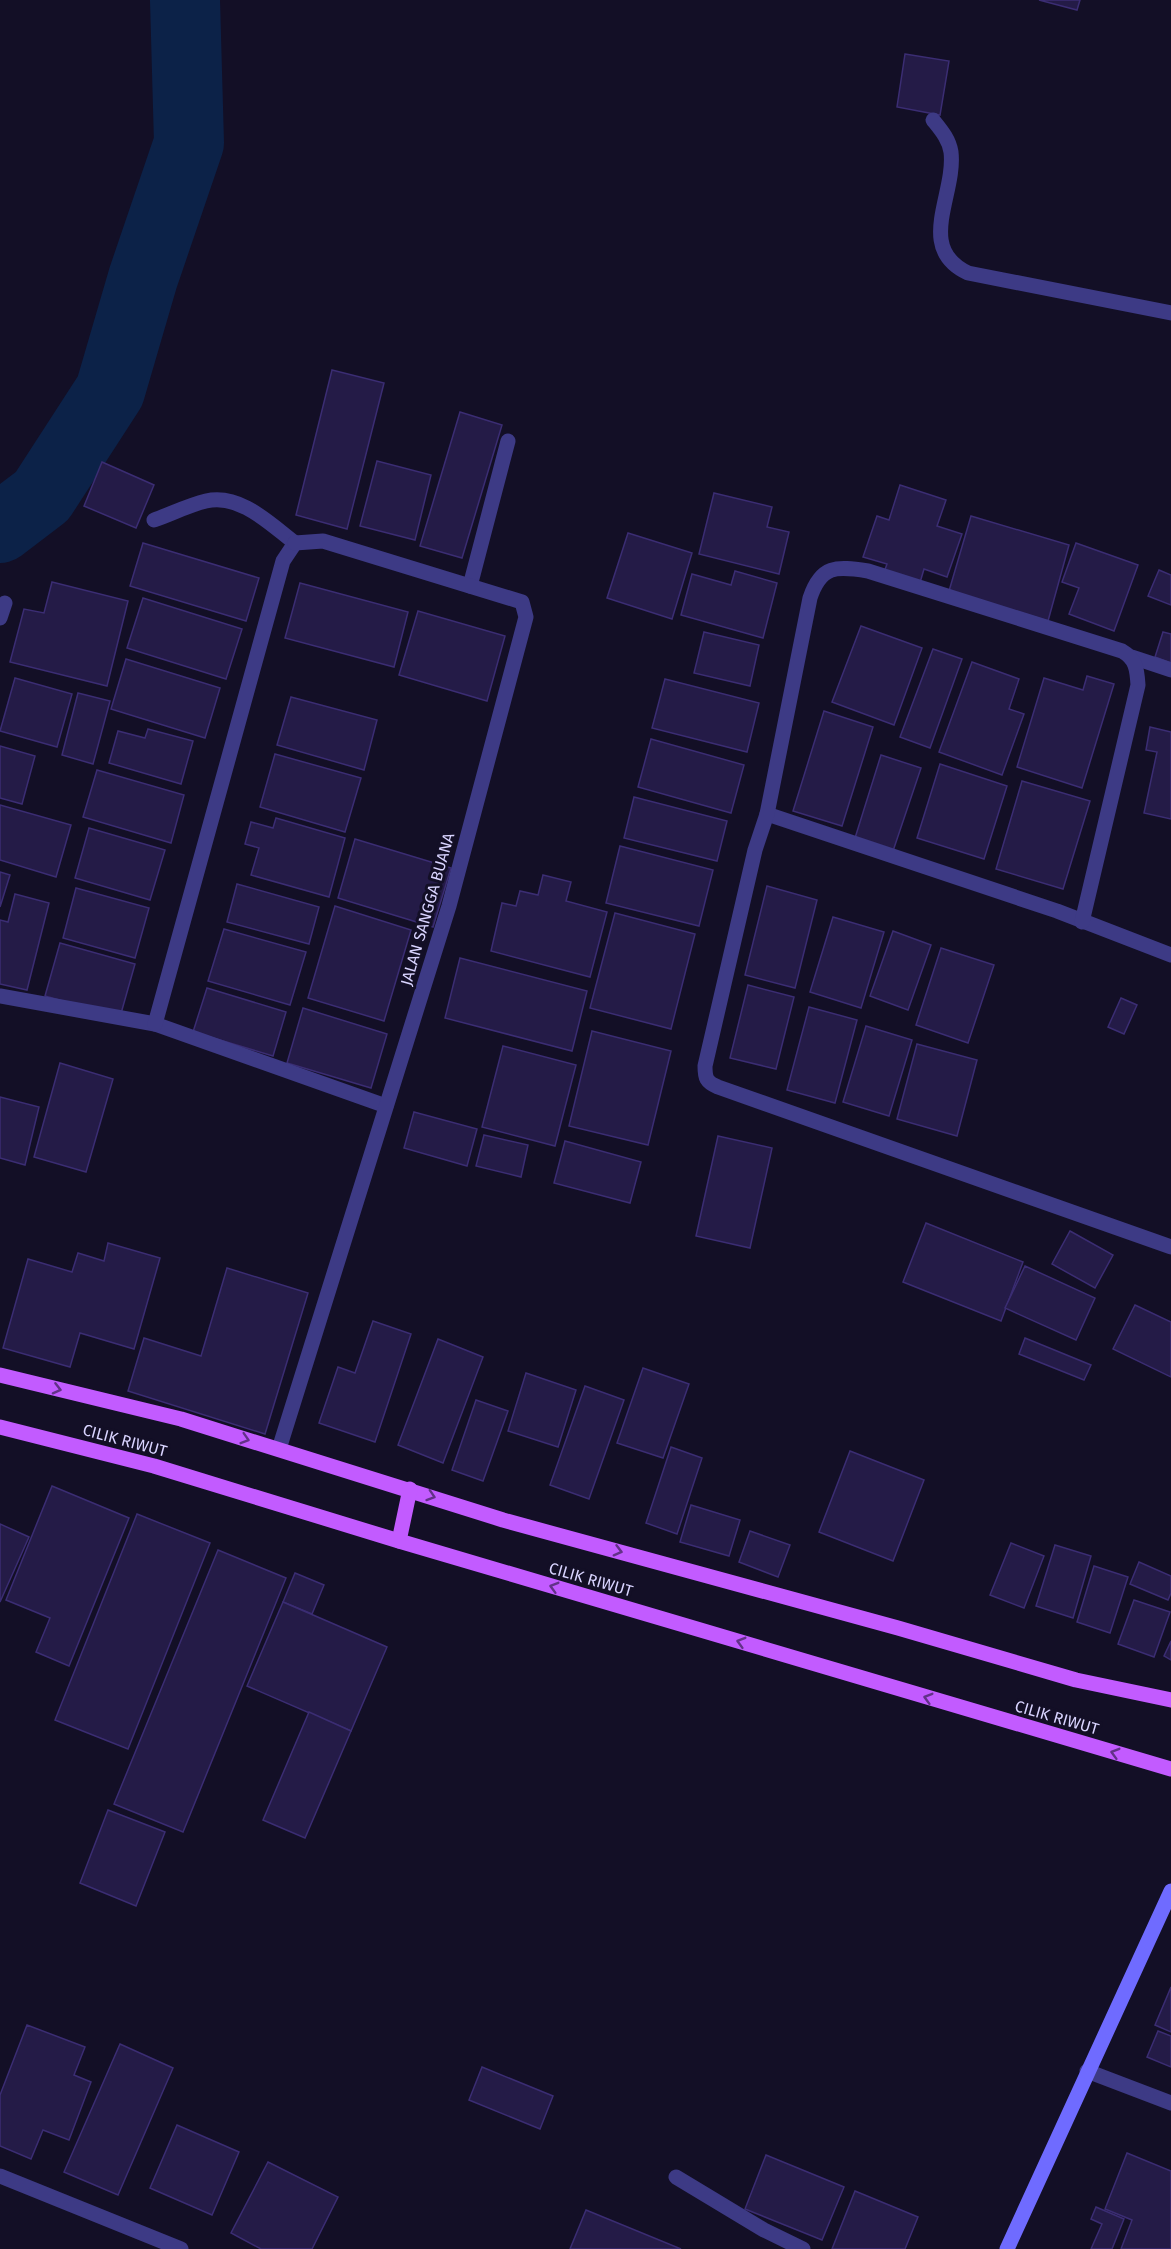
<svg xmlns="http://www.w3.org/2000/svg" width="1171" height="2249" font-family="'Fira Sans',sans-serif">
<rect width="100%" height="100%" fill="#130f26"/>
<g fill="none" stroke-linecap="round" stroke-linejoin="round">
<path stroke="#0c2248" stroke-width="70" d="M0 528 42 496 110 391 143 278 189 143 185 0"/>
</g>
<g fill="#241b47" stroke="#3b2d73" stroke-width="1.5">
<path d="M1039 0H1080L1077 10Z"/>
<path d="M905 54 949 61 940 115 897 107Z"/>
<path d="M332 370 384 383 347 529 296 515Z"/>
<path d="M460 412 502 425 462 558 420 546Z"/>
<path d="M377 461 431 475 415 540 360 526Z"/>
<path d="M102 462 154 485 136 528 84 506Z"/>
<path d="M900 485 946 500 937 526 962 534 947 577 924 569 919 586 883 575 887 564 863 557 877 516 889 520Z"/>
<path d="M714 493 772 507 767 527 789 532 779 574 699 554Z"/>
<path d="M971 516 1069 545 1048 621 949 591Z"/>
<path d="M628 533 692 553 672 619 607 598Z"/>
<path d="M143 543 259 578 246 621 130 586Z"/>
<path d="M1076 543 1138 565 1114 631 1069 614 1079 588 1062 582Z"/>
<path d="M1159 570 1171 575V605L1148 596Z"/>
<path d="M735 571 777 583 763 638 681 615 692 574 731 585Z"/>
<path d="M52 582 128 601 107 686 10 662 24 609 44 613Z"/>
<path d="M300 583 408 612 394 667 285 638Z"/>
<path d="M143 598 242 629 226 679 127 648Z"/>
<path d="M418 611 505 636 487 701 399 675Z"/>
<path d="M861 626 922 648 894 725 832 702Z"/>
<path d="M704 632 759 645 750 686 694 673Z"/>
<path d="M1163 632 1171 634V663L1155 657Z"/>
<path d="M933 649 962 659 930 748 900 737Z"/>
<path d="M126 659 220 688 205 738 111 709Z"/>
<path d="M972 662 1019 679 1009 709 1024 714 1002 775 939 752Z"/>
<path d="M1087 676 1114 684 1082 788 1017 767 1044 678 1083 690Z"/>
<path d="M15 678 72 694 57 747 0 731Z"/>
<path d="M665 679 759 703 747 752 652 728Z"/>
<path d="M78 693 110 701 93 764 62 755Z"/>
<path d="M291 697 377 720 364 770 277 745Z"/>
<path d="M824 711 873 727 842 826 793 811Z"/>
<path d="M1150 727 1171 732V819L1144 813 1157 752 1146 750Z"/>
<path d="M148 729 193 741 181 784 109 763 118 731 145 738Z"/>
<path d="M651 739 744 765 731 813 638 787Z"/>
<path d="M0 746 35 756 22 804 0 798Z"/>
<path d="M275 754 361 778 345 832 260 807Z"/>
<path d="M881 755 921 768 893 851 855 838Z"/>
<path d="M940 764 1007 786 984 859 917 838Z"/>
<path d="M97 770 184 795 171 843 83 817Z"/>
<path d="M1022 781 1090 801 1063 889 996 869Z"/>
<path d="M634 797 727 821 717 861 624 838Z"/>
<path d="M0 805 71 825 56 877 0 860Z"/>
<path d="M276 818 345 838 329 897 251 875 259 848 245 844 251 822 273 828Z"/>
<path d="M89 828 165 850 150 900 75 878Z"/>
<path d="M355 839 451 868 433 927 338 898Z"/>
<path d="M620 846 713 870 699 926 606 903Z"/>
<path d="M0 872 10 875 0 907Z"/>
<path d="M543 875 571 882 566 901 607 912 590 977 491 951 502 903 516 906 520 891 538 895Z"/>
<path d="M237 884 319 907 309 944 227 922Z"/>
<path d="M767 886 817 900 795 988 745 975Z"/>
<path d="M76 888 149 908 135 958 63 938Z"/>
<path d="M15 894 49 903 27 990 0 984V920L8 922Z"/>
<path d="M335 906 411 930 384 1021 308 998Z"/>
<path d="M615 913 695 934 671 1029 590 1008Z"/>
<path d="M833 917 884 932 861 1008 810 992Z"/>
<path d="M224 929 306 952 290 1005 208 981Z"/>
<path d="M893 931 931 945 908 1010 870 996Z"/>
<path d="M60 943 135 964 120 1017 45 996Z"/>
<path d="M941 948 994 965 968 1043 916 1025Z"/>
<path d="M460 958 587 991 572 1051 445 1018Z"/>
<path d="M748 985 794 997 776 1069 730 1058Z"/>
<path d="M207 988 286 1012 273 1056 193 1032Z"/>
<path d="M1121 998 1137 1005 1124 1034 1108 1027Z"/>
<path d="M809 1007 857 1020 835 1103 787 1090Z"/>
<path d="M303 1008 387 1034 371 1088 287 1063Z"/>
<path d="M866 1026 912 1040 889 1116 843 1102Z"/>
<path d="M592 1031 671 1051 648 1145 569 1126Z"/>
<path d="M917 1044 977 1060 957 1136 897 1119Z"/>
<path d="M503 1046 576 1065 555 1146 482 1127Z"/>
<path d="M60 1063 113 1079 86 1172 34 1157Z"/>
<path d="M0 1097 39 1107 25 1165 0 1158Z"/>
<path d="M414 1112 477 1129 467 1166 404 1148Z"/>
<path d="M484 1135 528 1145 521 1177 476 1166Z"/>
<path d="M718 1136 772 1148 750 1248 696 1236Z"/>
<path d="M565 1141 641 1162 630 1203 554 1183Z"/>
<path d="M926 1223 1023 1262 1001 1321 903 1282Z"/>
<path d="M1070 1231 1113 1255 1095 1288 1052 1264Z"/>
<path d="M108 1243 160 1258 134 1349 80 1333 70 1367 3 1348 28 1259 72 1272 78 1253 104 1261Z"/>
<path d="M1025 1266 1095 1298 1076 1340 1005 1308Z"/>
<path d="M227 1268 308 1293 265 1434 128 1391 144 1338 201 1356Z"/>
<path d="M1135 1305 1171 1322V1377L1113 1349Z"/>
<path d="M373 1321 411 1334 375 1442 319 1423 338 1367 355 1373Z"/>
<path d="M1025 1338 1091 1365 1084 1380 1019 1354Z"/>
<path d="M438 1339 483 1357 443 1463 398 1445Z"/>
<path d="M643 1368 689 1384 663 1458 617 1443Z"/>
<path d="M526 1373 576 1390 558 1447 508 1431Z"/>
<path d="M585 1386 624 1400 589 1499 550 1485Z"/>
<path d="M476 1400 508 1411 483 1481 452 1470Z"/>
<path d="M671 1447 702 1458 677 1534 646 1523Z"/>
<path d="M850 1451 924 1480 893 1561 819 1532Z"/>
<path d="M52 1486 129 1518 69 1666 36 1652 50 1618 6 1600Z"/>
<path d="M691 1505 740 1520 729 1556 680 1542Z"/>
<path d="M137 1514 210 1543 128 1749 55 1720Z"/>
<path d="M0 1524 29 1537 0 1602Z"/>
<path d="M750 1531 790 1545 778 1577 739 1562Z"/>
<path d="M1011 1543 1044 1556 1024 1608 990 1595Z"/>
<path d="M1055 1545 1091 1556 1073 1618 1036 1606Z"/>
<path d="M218 1550 286 1578 183 1832 114 1804Z"/>
<path d="M1139 1562 1171 1576V1593L1168 1600 1130 1584Z"/>
<path d="M1094 1566 1128 1577 1110 1633 1077 1622Z"/>
<path d="M295 1573 324 1585 312 1614 283 1602Z"/>
<path d="M1134 1600 1170 1612 1154 1657 1118 1644Z"/>
<path d="M283 1602 387 1647 351 1731 247 1686Z"/>
<path d="M1171 1641V1660L1164 1656Z"/>
<path d="M309 1712 351 1731 305 1838 263 1820Z"/>
<path d="M108 1810 165 1832 136 1906 80 1883Z"/>
<path d="M1171 1987V2032L1155 2025Z"/>
<path d="M27 2025 85 2047 74 2075 91 2082 69 2140 43 2130 31 2159 0 2146V2095Z"/>
<path d="M1158 2031 1171 2036V2067L1147 2057Z"/>
<path d="M120 2044 173 2068 118 2195 64 2172Z"/>
<path d="M482 2067 553 2096 540 2129 469 2100Z"/>
<path d="M177 2125 239 2152 212 2215 150 2188Z"/>
<path d="M1127 2153 1171 2171V2249H1121L1132 2220 1105 2209Z"/>
<path d="M766 2155 844 2187 822 2240 745 2209Z"/>
<path d="M268 2162 338 2197 312 2249H261L231 2233Z"/>
<path d="M855 2191 918 2217 905 2249H832Z"/>
<path d="M1096 2207 1124 2219 1112 2249H1091L1102 2224 1091 2219Z"/>
<path d="M586 2210 681 2249H570Z"/>
</g>
<g fill="none" stroke-linecap="round" stroke-linejoin="round">
<path stroke="#3d3a85" stroke-width="15" d="M933 120C941 130 949 139 951 152 956 195 915 248 968 273L1171 313"/>
<g stroke="#3d3a85" stroke-width="15">
<path d="M154 520C171 514 189 505 206 501 240 493 270 524 295 543"/>
<path d="M470 586 508 441"/>
<path d="M0 618 5 603"/>
<path d="M1132 657 1171 670"/>
<path d="M767 814 1057 911 1171 955"/>
<path d="M1082 922 1138 685C1137 669 1136 659 1122 651L868 571C836 566 821 565 810 598L767 814 755 850 705 1066C705 1078 706 1082 718 1087L1171 1247"/>
<path d="M0 996 155 1024 386 1106"/>
<path d="M155 1024 283 561 295 543"/>
<path d="M279 1449 449 906 526 617 522 602 323 541 295 543"/>
<path d="M1087 2071 1171 2103"/>
<path d="M0 2176 181 2249"/>
<path d="M676 2177 764 2230 803 2249"/>
</g>
<path stroke="#6f6bff" stroke-width="15" d="M1007 2249 1171 1891"/>
<g stroke="#c25bff" stroke-width="15">
<path d="M0 1375 181 1419 503 1520 898 1628 1076 1680 1171 1700"/>
<path d="M0 1427 154 1466 399 1541 1171 1769"/>
<path d="M399 1541 410 1489"/>
</g>
</g>
<defs><path id="oneway-chevron" d="M-2-3.5L2.5 0L-2 3.5" fill="none" stroke-width="1.6" stroke-linecap="round" stroke-linejoin="round" transform="scale(1.5)"/></defs>
<g stroke="#623188">
<use href="#oneway-chevron" transform="translate(57 1389) rotate(14)"/>
<use href="#oneway-chevron" transform="translate(245 1439) rotate(17)"/>
<use href="#oneway-chevron" transform="translate(431 1496) rotate(18)"/>
<use href="#oneway-chevron" transform="translate(618 1551) rotate(15)"/>
<use href="#oneway-chevron" transform="translate(554 1587) rotate(-164)"/>
<use href="#oneway-chevron" transform="translate(741 1642) rotate(-164)"/>
<use href="#oneway-chevron" transform="translate(928 1698) rotate(-164)"/>
<use href="#oneway-chevron" transform="translate(1115 1753) rotate(-164)"/>
</g>
<g text-anchor="middle" stroke-width="6" stroke-linejoin="round" paint-order="stroke">
<g font-size="16" fill="#d9d4ff" stroke="#130f26">
<text transform="translate(427 909) rotate(-74)" y="6">JALAN SANGGA BUANA</text>
<text transform="translate(125 1440) rotate(15)" y="6">CILIK RIWUT</text>
<text transform="translate(591 1579) rotate(16)" y="6">CILIK RIWUT</text>
<text transform="translate(1057 1717) rotate(16)" y="6">CILIK RIWUT</text>
</g>
</g>
</svg>
